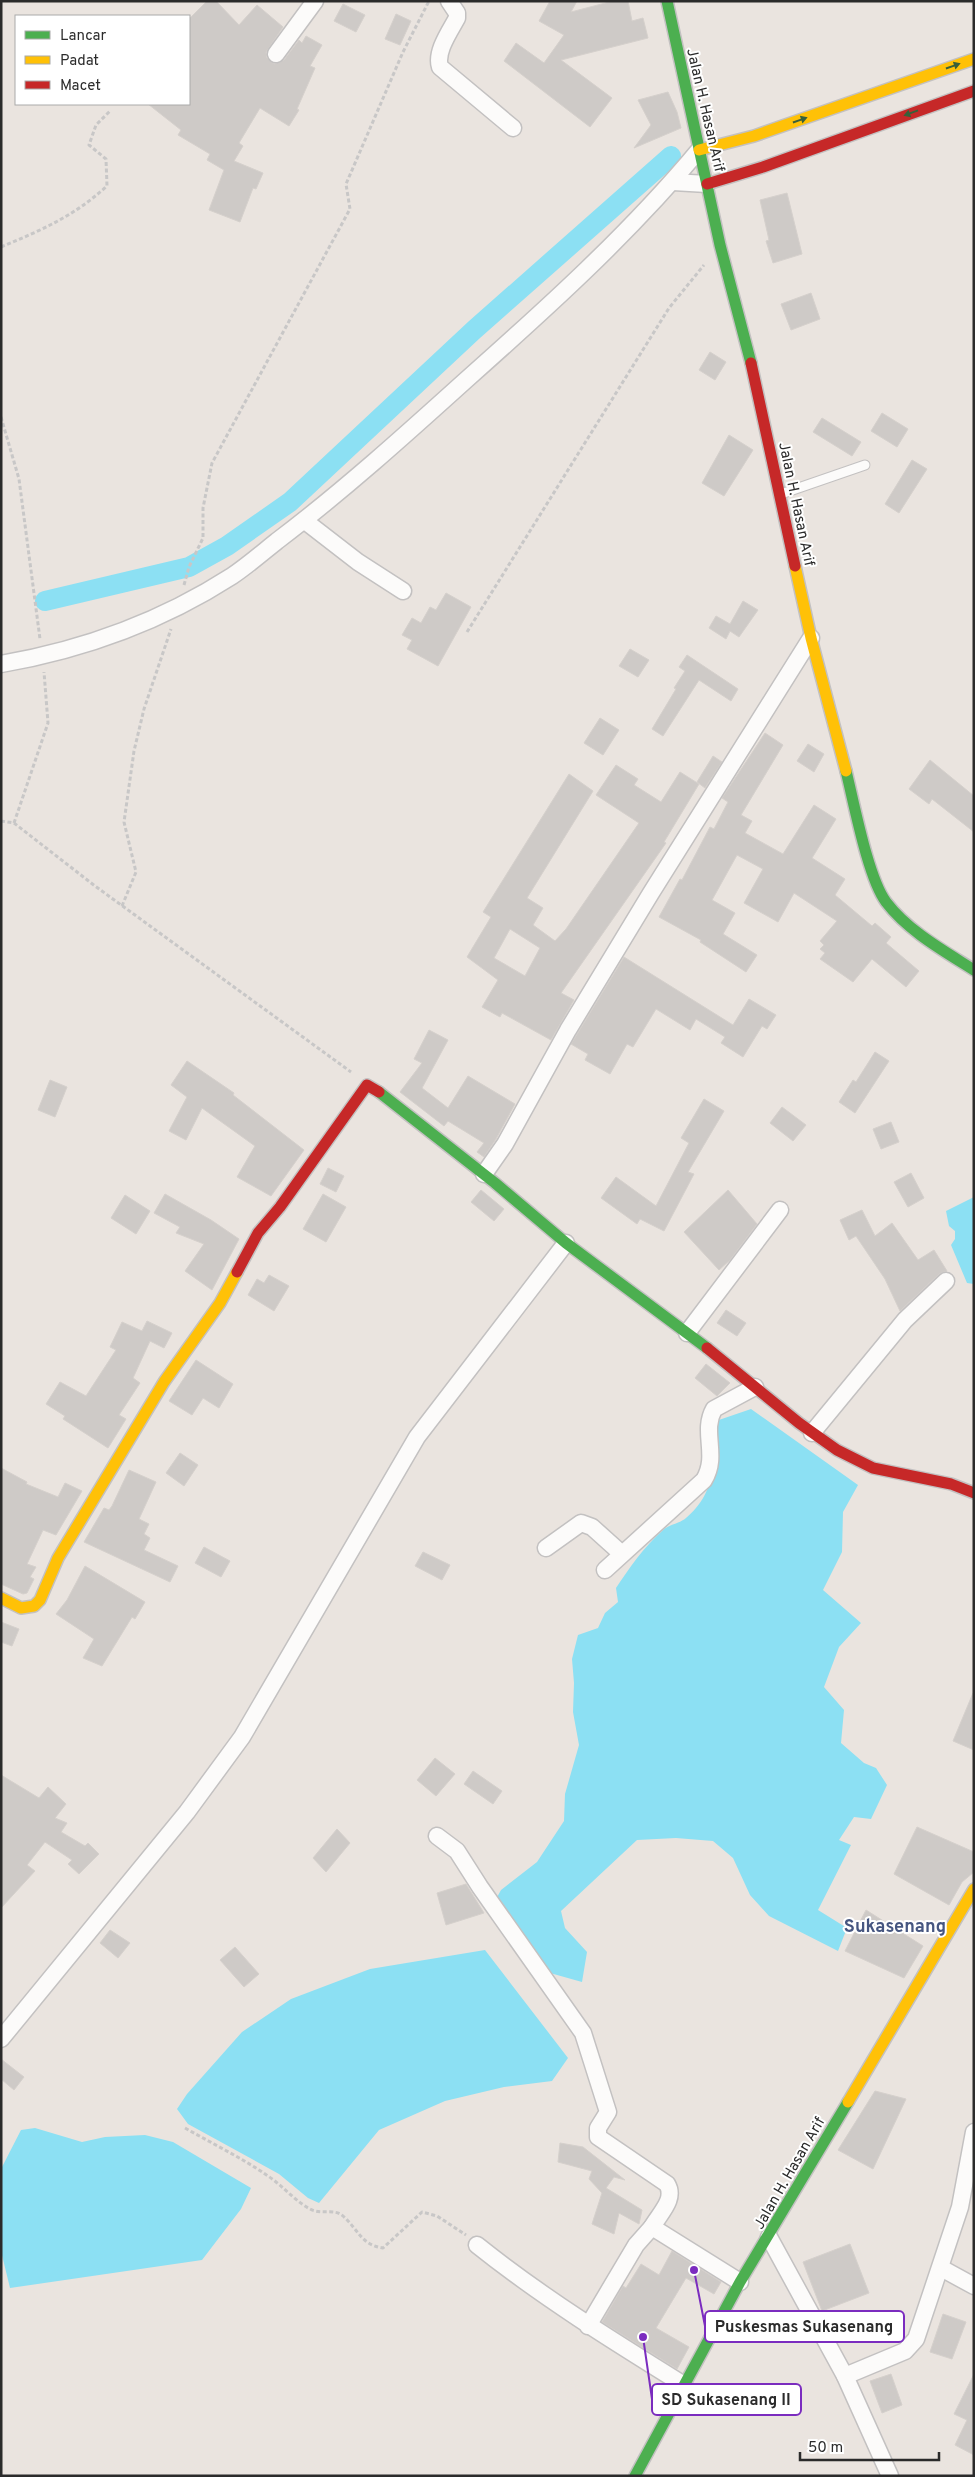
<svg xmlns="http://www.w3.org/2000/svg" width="975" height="2477" font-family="Overpass,sans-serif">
<rect width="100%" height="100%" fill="#eae4df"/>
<g fill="#8ce0f3">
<path d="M974 1197V1284L967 1283 951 1245 955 1239V1231L949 1226 946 1211Z"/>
<path d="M751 1409 858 1485 843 1512 842 1552 823 1590 861 1623 839 1647 824 1687 844 1710 841 1743 864 1763 876 1768 887 1785 871 1819 854 1817 839 1840 851 1845 818 1910 847 1928 838 1951 769 1916 750 1895 733 1858 713 1841 676 1838 637 1840 561 1911 565 1928 587 1952 582 1982 550 1973 495 1901 501 1890 537 1862 564 1821 565 1794 579 1745 573 1712 574 1683 572 1659 578 1635 598 1628 605 1613 618 1602 616 1588C630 1567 643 1548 662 1531 669 1524 679 1524 686 1518 717 1492 715 1459 713 1422Z"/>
<path d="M485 1950 568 2058 552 2081 504 2087 445 2101 379 2130 319 2203 308 2198 279 2174 188 2124 177 2109 187 2094 242 2032 291 1999 370 1969Z"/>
<path d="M35 2128 82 2142 105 2137 145 2135 173 2142 251 2188 241 2209 202 2260 10 2288 1 2251V2169L21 2130Z"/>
</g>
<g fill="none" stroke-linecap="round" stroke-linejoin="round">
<path stroke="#8ce0f3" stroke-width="20" d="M45 601 189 567 227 546 290 502 474 330 671 156"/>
</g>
<g fill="#cecac7" stroke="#d5d0cc" fill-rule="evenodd">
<path d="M207 1H216L239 25 257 5 283 27 266 52 267 58 274 64 284 60 299 40 302 43 306 36 322 45 310 66 315 68 297 109 299 110 289 126 260 108 239 143 243 146 234 161 263 173 256 189 253 188 240 222 209 210 224 170 207 160 210 154 178 135 181 130 148 104H189V19Z"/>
<path d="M550 1H577L571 12 613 1H628L632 21 643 18 648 38 561 60 612 98 590 127 504 61 516 43 544 63 564 35 539 21Z"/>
<path d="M343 4 365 15 356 32 334 21Z"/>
<path d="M396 14 411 21 400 45 385 39Z"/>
<path d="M668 92 677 112 681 128 634 148 651 125 638 100Z"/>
<path d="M787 193 802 254 773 263 766 241 769 240 760 200Z"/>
<path d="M811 293 820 319 791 330 781 304Z"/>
<path d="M710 352 726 362 715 380 699 370Z"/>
<path d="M882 413 908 429 897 447 871 431Z"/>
<path d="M822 418 861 442 852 456 813 432Z"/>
<path d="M729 435 753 450 724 496 702 483Z"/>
<path d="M912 460 927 469 899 513 885 504Z"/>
<path d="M446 593 471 607 438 666 407 649 412 640 402 635 412 618 421 623 430 607 436 610Z"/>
<path d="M743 601 758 610 739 637 730 631 726 639 709 628 716 616 730 624Z"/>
<path d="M630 649 649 660 638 677 619 666Z"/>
<path d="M687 655 738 689 731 701 699 680 663 736 652 729 676 689 674 688 685 671 679 667Z"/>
<path d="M600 718 619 730 603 755 584 743Z"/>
<path d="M765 733 783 745 741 815 752 821 745 833 783 854 814 805 836 819 812 858 845 879 835 895 872 926 875 923 891 937 886 943 919 971 906 987 872 959 853 982 820 959 825 953 820 949 824 945 820 941 837 921 794 893 778 922 744 903 763 869 737 855 712 900 735 913 723 934 757 955 746 972 700 942 701 940 659 917 680 879 682 880 710 827 714 829 728 802 722 798Z"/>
<path d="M808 744 824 754 814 772 797 761Z"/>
<path d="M713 756 722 762 705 788 697 782Z"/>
<path d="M930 760 974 796V832L932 799 929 804 909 789Z"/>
<path d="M616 765 638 779 634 785 661 802 680 772 699 784 664 842 666 843 561 993 574 1000 551 1040 502 1013 500 1017 482 1007 498 980 467 957 491 917 483 912 569 774 593 791 527 898 543 908 533 925 555 941 566 929 639 823 596 795ZM510 929 540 948 525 976 494 958Z"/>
<path d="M624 957 733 1025 749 999 776 1015 767 1029 762 1026 743 1057 721 1043 725 1037 696 1019 690 1030 656 1009 633 1047 627 1044 610 1074 585 1060 588 1054 571 1044Z"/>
<path d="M429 1030 448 1040 422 1088 448 1108 468 1076 515 1104 496 1139 484 1157 477 1152 484 1143 448 1121 444 1126 400 1092 422 1063 414 1059Z"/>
<path d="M875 1052 889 1061 855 1113 839 1102 853 1080 856 1082Z"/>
<path d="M187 1061 234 1093 233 1095 304 1150 271 1196 237 1177 255 1146 202 1108 186 1140 169 1131 187 1097 171 1085Z"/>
<path d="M50 1080 67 1087 55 1117 38 1110Z"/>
<path d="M704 1099 724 1111 688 1172 694 1174 664 1231 640 1219 637 1224 601 1198 616 1177 656 1206 689 1143 681 1138Z"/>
<path d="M782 1107 806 1125 793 1141 770 1123Z"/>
<path d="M891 1122 899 1142 881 1149 873 1129Z"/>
<path d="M328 1168 344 1176 336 1192 320 1184Z"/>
<path d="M911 1173 924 1198 908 1207 894 1182Z"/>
<path d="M481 1190 504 1209 494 1221 471 1202Z"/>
<path d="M728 1190 757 1224 730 1260 719 1270 684 1232Z"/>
<path d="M165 1194 211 1220 239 1239 212 1290 185 1271 204 1244 176 1233 180 1227 154 1213Z"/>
<path d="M323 1194 346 1207 326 1242 303 1229Z"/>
<path d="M125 1195 150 1211 136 1234 111 1218Z"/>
<path d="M862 1210 875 1236 892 1223 918 1260 934 1250 947 1271 939 1274 900 1311 885 1279 856 1236 849 1240 840 1220Z"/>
<path d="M269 1275 289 1286 274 1311 248 1295 257 1279 264 1283Z"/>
<path d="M726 1310 746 1323 737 1336 717 1323Z"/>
<path d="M147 1321 172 1333 164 1348 150 1341 133 1378 140 1383 119 1415 126 1419 108 1448 63 1419 65 1416 46 1404 60 1382 86 1396 116 1350 110 1347 122 1322 142 1331Z"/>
<path d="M196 1360 233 1384 219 1408 203 1398 192 1415 169 1401Z"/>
<path d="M706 1364 730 1383 717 1396 695 1378Z"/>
<path d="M180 1453 198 1465 184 1486 166 1473Z"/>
<path d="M1 1468 27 1482 26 1484 58 1497 65 1483 82 1491 56 1535 43 1530 27 1564 36 1567 30 1577 34 1579 27 1593 23 1594 1 1584Z"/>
<path d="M129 1470 156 1482 139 1519 149 1524 144 1534 150 1538 144 1550 178 1566 170 1582 84 1542 104 1508 109 1510 112 1506Z"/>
<path d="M204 1547 230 1561 221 1577 195 1563Z"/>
<path d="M423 1552 450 1565 442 1580 415 1566Z"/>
<path d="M85 1566 145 1602 135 1619 132 1617 102 1666 83 1658 94 1639 56 1614 67 1600Z"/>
<path d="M1 1622 19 1629 12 1646 1 1642Z"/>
<path d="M973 1693H974V1750L953 1741Z"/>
<path d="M435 1758 455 1774 436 1796 417 1780Z"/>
<path d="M473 1771 502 1791 493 1804 464 1784Z"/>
<path d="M1 1775 39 1798 48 1787 66 1804 55 1818 67 1823 61 1832 85 1846 88 1843 99 1854 79 1874 68 1864 72 1860 45 1842 27 1865 35 1871 1 1908Z"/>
<path d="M917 1827 974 1852V1872L962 1882 949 1905 894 1874Z"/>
<path d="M337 1829 350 1843 326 1872 313 1858Z"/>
<path d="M466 1884 484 1913 446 1925 437 1893Z"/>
<path d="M866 1910 923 1946 904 1978 845 1951Z"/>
<path d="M110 1930 130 1943 118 1958 100 1943Z"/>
<path d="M235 1947 259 1974 244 1987 220 1960Z"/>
<path d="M1 2059 24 2077 14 2090 1 2079Z"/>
<path d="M875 2091 906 2099 873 2169 838 2150Z"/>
<path d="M560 2143 583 2147 625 2180 614 2177 606 2188 642 2210 639 2224 619 2213 614 2234 592 2224 602 2193 589 2179 592 2171 558 2162Z"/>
<path d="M850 2244 869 2293 822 2311 803 2262Z"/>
<path d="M672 2251 721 2282 714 2294 686 2278 656 2328 689 2347 677 2369 602 2322 623 2286 626 2288 641 2264 659 2275Z"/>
<path d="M943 2314 966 2322 952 2359 930 2352Z"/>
<path d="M891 2374 902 2405 882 2413 870 2381Z"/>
<path d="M974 2374V2455L955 2445 967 2420 954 2414Z"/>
</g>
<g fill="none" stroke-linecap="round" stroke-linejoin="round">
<defs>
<path id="lane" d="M781 494 865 465"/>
<g id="street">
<path d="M449 1 457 13V18C450 31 435 52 440 67L513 128"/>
<path d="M276 54 315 1"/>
<path d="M673 182 707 184"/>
<path d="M305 521 358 562 403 591"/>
<path d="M1 664C82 650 162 621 232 576 247 566 262 553 277 541 343 491 404 436 466 380 547 308 629 234 699 150"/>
<path d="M484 1174 505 1144 568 1030 651 893 811 638"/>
<path d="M687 1333 780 1210"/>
<path d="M812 1433 905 1320 946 1281"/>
<path d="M546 1548 581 1523 592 1527 622 1554"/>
<path d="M605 1570 704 1480C719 1455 701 1432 714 1409L755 1387"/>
<path d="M437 1836 457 1851 480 1887 583 2033 608 2112 598 2128V2137L667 2184C676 2199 660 2213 652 2227L740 2282"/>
<path d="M1 2039 187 1812 242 1737 417 1437 566 1243"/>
<path d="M769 2237 845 2376 890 2476"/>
<path d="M477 2245C542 2297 613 2341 684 2385"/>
<path d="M941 2268 974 2286"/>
<path d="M588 2326 636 2245 652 2227"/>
<path d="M845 2376 905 2351 916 2339 960 2207 974 2132"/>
</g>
<g id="fast">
<path d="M667 1 720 245 751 363"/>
<path d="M846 771C854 803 868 878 886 902 908 931 944 951 974 970"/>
<path d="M379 1092 495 1183 566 1243 707 1348"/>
<path d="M635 2476 740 2282 848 2102"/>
</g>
<g id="slow">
<path d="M699 150 754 136 974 59"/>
<path d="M795 566 811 638 846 771"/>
<path d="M1 1598 21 1608 34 1606 40 1600 58 1558 164 1382 220 1303 237 1272"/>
<path d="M848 2102 974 1889"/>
</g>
<g id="jam">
<path d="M707 184 763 167 974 91"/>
<path d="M751 363 795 566"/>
<path d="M237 1272 258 1233 280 1207 367 1085 379 1092"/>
<path d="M707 1348 799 1423 837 1450 873 1468 951 1484 974 1493"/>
</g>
</defs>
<use href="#lane" stroke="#c3c1c1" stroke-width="11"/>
<use href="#street" stroke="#c3c1c1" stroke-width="19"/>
<use href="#fast" stroke="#c3c1c1" stroke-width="14"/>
<use href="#slow" stroke="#c3c1c1" stroke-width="14"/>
<use href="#jam" stroke="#c3c1c1" stroke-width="14"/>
<g stroke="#c8c7c7" stroke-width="3" stroke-dasharray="4 2.5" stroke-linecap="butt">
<path d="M1 247C42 230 74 216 107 186L106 159 89 145 96 125 111 110"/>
<path d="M1 417 19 479 40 639"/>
<path d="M184 585 189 567 203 538V508L212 463 350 209 346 184 403 52 429 1"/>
<path d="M467 632 669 308 704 265"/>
<path d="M1 821 14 823 95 886 351 1072"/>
<path d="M14 823 48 723 44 672"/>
<path d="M122 906 136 872 124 822 134 751 144 709 171 629"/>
<path d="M185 2128C213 2144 242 2158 268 2176 283 2186 295 2201 310 2209 321 2215 334 2208 343 2216 358 2229 361 2245 383 2248L422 2212 437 2216 466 2235"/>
</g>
<use href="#lane" stroke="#fcfbfa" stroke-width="9"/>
<use href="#street" stroke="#fcfbfa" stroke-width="16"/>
<use href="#fast" stroke="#4caf50" stroke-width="11"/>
<use href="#slow" stroke="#ffc107" stroke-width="11"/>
<use href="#jam" stroke="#c62828" stroke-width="11"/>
</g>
<defs><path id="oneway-solid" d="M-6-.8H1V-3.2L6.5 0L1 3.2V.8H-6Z" transform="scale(1.25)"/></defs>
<g fill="#38603a">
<use href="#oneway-solid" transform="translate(953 66) rotate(-19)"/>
<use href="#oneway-solid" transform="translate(911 113) rotate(160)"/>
<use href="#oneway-solid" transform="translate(800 120) rotate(-19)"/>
</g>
<g text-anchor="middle" stroke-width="4" stroke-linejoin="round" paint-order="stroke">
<g font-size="15" fill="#2b2b2b" stroke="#fff">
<text transform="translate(706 110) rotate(77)" y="5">Jalan H. Hasan Arif</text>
<text transform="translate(797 504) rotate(78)" y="5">Jalan H. Hasan Arif</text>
<text transform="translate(789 2173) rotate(-60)" y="5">Jalan H. Hasan Arif</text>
</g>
<g font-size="18" font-weight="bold" fill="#465680" stroke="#fff">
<text x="895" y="1932">Sukasenang</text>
</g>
</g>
<path fill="none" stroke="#7b2cbf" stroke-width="2" d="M694 2270L705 2326M643 2337L652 2399"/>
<g fill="#7b2cbf" stroke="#fff" stroke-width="2">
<circle cx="694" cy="2270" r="5"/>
<circle cx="643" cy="2337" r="5"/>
</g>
<g fill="#fff" stroke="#7b2cbf" stroke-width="2">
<rect x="705" y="2311" width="199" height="31" rx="5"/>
<rect x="652" y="2384" width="149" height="31" rx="5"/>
</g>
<g font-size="16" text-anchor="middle" font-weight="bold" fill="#2b2b2b">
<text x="804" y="2332">Puskesmas Sukasenang</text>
<text x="726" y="2405">SD Sukasenang II</text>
</g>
<rect width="975" height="2477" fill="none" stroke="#2b2b2b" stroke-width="5"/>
<rect x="15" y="15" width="175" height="90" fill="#ffffff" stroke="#aaaaaa"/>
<rect x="25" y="31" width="25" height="8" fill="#4caf50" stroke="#aaaaaa"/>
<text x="60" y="40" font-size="15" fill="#2b2b2b">Lancar</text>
<rect x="25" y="56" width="25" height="8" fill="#ffc107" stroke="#aaaaaa"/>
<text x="60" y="65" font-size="15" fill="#2b2b2b">Padat</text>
<rect x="25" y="81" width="25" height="8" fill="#c62828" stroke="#aaaaaa"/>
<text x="60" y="90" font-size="15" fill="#2b2b2b">Macet</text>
<path d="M800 2452v8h139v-8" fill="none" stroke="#2b2b2b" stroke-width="2.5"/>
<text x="808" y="2452" font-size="15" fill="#2b2b2b" stroke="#ffffff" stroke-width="4" paint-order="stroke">50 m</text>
</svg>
